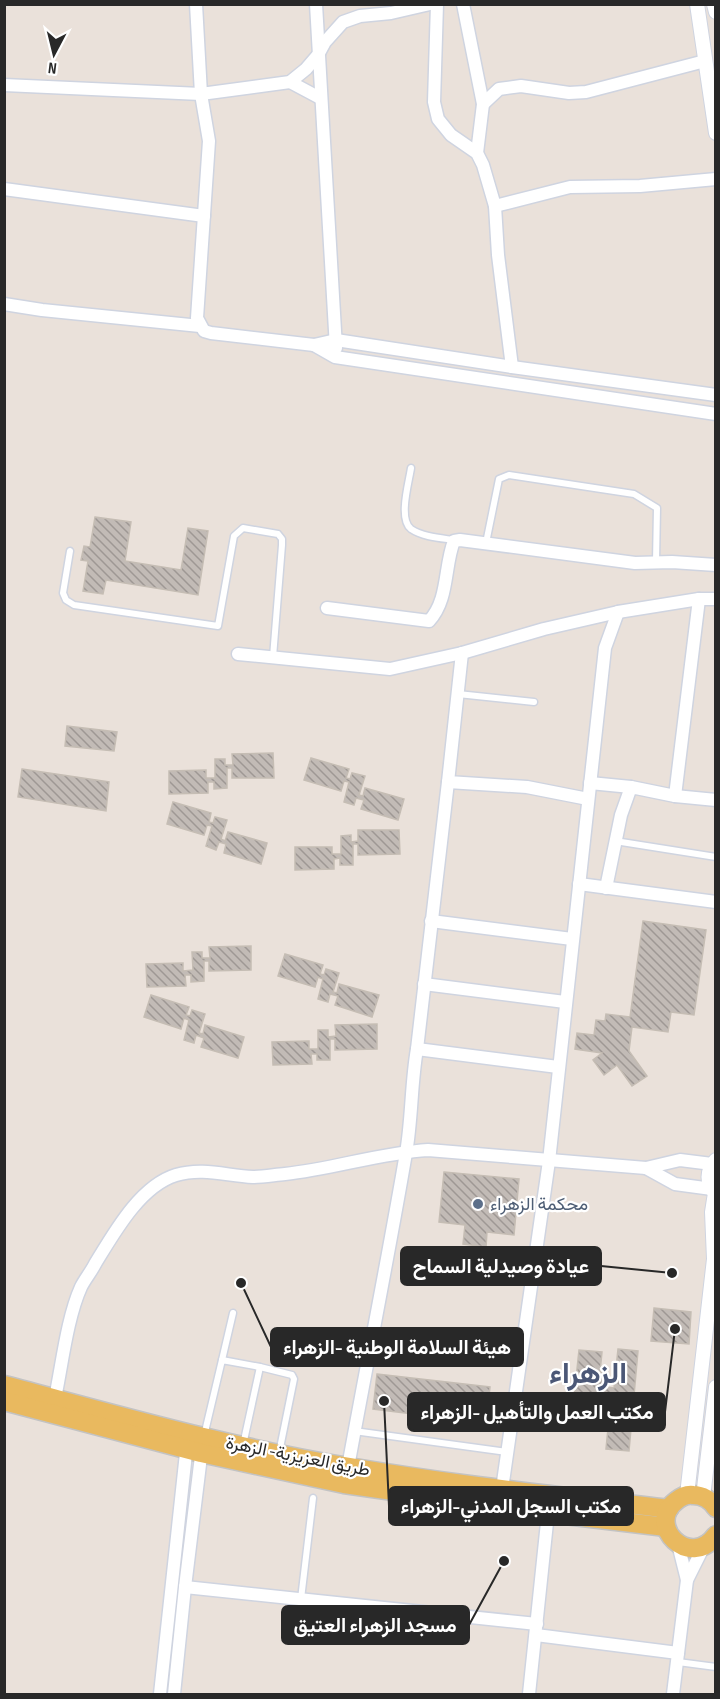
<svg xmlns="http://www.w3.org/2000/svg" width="720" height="1699" font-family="'Sofia Sans Condensed',Vazirmatn,sans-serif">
<defs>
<pattern id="building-back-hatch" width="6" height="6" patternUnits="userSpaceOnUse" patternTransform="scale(1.5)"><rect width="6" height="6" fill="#c2bbb6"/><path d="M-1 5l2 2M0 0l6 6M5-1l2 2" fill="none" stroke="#9e9894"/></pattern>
</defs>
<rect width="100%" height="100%" fill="#eae1da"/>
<g fill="url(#building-back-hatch)" stroke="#c5bdb4" stroke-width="1.5">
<path d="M95 517 131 522 125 561 181 570 188 528 208 531 198 595 106 580 103 594 83 591 88 561 81 560 84 546 90 547Z"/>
<path d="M67 726 117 732 114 751 65 746Z"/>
<path d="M273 753 274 778H232V768H227V788L214 789V782H208V793L169 794V771L206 770V778H215V759H225V765H233L232 754Z"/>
<path d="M311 758 349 769 346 778 350 779 352 773 365 776 359 795 363 796 365 788 404 799 398 820 361 809 364 800 356 798 354 805 344 802 349 782 344 781 341 791 304 780Z"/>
<path d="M22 769 109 782 106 811 18 797Z"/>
<path d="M173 802 211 813 209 822 213 823 215 817 227 820 221 839 225 841 228 832 267 843 261 864 224 853 226 844 219 842 216 850 206 846 212 826 207 825 204 835 167 824Z"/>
<path d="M358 830H399L400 854 358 855V844H353V865H340V858L334 859V869L295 870V847H332V854H341V836L351 835V842L358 841Z"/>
<path d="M643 921 706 930 694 1015 671 1012 668 1032 632 1027 629 1051 647 1076 632 1086 617 1065 604 1075 593 1060 602 1053 575 1049 577 1033 594 1035 596 1020 605 1021 606 1014 630 1017Z"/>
<path d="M251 946V970L209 971V961H204V981L191 982V975H185L186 986 147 987 146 964 183 963V971L193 970 192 952H202V958H210L209 947Z"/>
<path d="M285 954 323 965 320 974 324 975 326 969 339 973 333 992 337 993 339 984 379 995 372 1017 335 1005 338 996 330 994 328 1002 318 999 323 979 318 977 315 987 278 976Z"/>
<path d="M151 995 189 1007 186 1015 190 1016 192 1010 205 1014 199 1033 203 1034 205 1025 244 1037 238 1058 201 1047 204 1038 196 1035 194 1043 184 1040 189 1020 184 1018 181 1029 144 1017Z"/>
<path d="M377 1024V1049L335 1050V1039H330V1060H317V1054H311L312 1064 273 1065 272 1042 309 1041V1049H318V1030H328V1037L336 1036 335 1025Z"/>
<path d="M444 1172 519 1179 514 1235 487 1232 486 1247 463 1244 465 1225 439 1222Z"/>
<path d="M654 1308 691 1312 689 1344 651 1341Z"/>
<path d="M618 1349 638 1351 629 1451 606 1449 611 1397 607 1395 605 1411 596 1410 594 1428 571 1426 579 1350 602 1352 600 1372 607 1373 606 1387 614 1388Z"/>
<path d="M377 1374 490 1387 486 1423 373 1409Z"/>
</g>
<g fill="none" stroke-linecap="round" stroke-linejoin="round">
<defs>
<g id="service">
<path d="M411 468C409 482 398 519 411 529 423 537 440 538 454 540"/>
<path d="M486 543 499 479 509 475 634 494 657 508 656 562"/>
<path d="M70 551 63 593 66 600 74 605 218 626 234 536 243 528 278 534 282 539V545L273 657"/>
<path d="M458 694 534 702"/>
<path d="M615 841 716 857"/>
<path d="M222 1360 233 1313"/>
<path d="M260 1367 292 1375 294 1379 279 1453"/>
<path d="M354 1431 507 1452"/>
<path d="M204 1436 222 1360 260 1367 243 1445"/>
<path d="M301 1599 313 1498"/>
<path d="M678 1662 716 1667"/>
</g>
<g id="minor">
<path d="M196 4 201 94 209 141 197 318 204 331 211 333 314 345 336 340 512 367 716 395"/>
<path d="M316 4 336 348"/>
<path d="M437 4 434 102 438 119 451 135 477 153 483 165 495 206 498 255 512 367"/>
<path d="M463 4 483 104 477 153"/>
<path d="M290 82 320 98"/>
<path d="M4 85 201 94 290 82 306 69 318 55 325 42 343 22 360 16 391 13 430 4"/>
<path d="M483 104 499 89 521 86 569 93 586 92 705 61"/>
<path d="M4 189 204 216"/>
<path d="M495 206 570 187 640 186 716 179"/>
<path d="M4 304 42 310 200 326"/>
<path d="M314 345 335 357 716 414"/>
<path d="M327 608 429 621C449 600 444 566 454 541L460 540 635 563 672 562 716 565"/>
<path d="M462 653 448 782 527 787 588 799"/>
<path d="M238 654 390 669 462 653 544 629 618 612 699 599H716"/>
<path d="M590 783 631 787"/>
<path d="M675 796 699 599"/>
<path d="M579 884 716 902"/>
<path d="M606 888 621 815 631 787 675 796 716 800"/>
<path d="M431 921 572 939"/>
<path d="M424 984 565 1002"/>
<path d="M417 1049 448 782"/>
<path d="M646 1168 675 1184 712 1189"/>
<path d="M55 1398C62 1365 67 1318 81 1287 85 1279 91 1272 95 1264 114 1233 140 1186 176 1175 203 1167 227 1176 253 1177 263 1177 274 1175 285 1174 333 1169 380 1153 428 1150L646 1168 680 1160 712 1164"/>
<path d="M348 1467C367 1363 388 1258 406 1153 412 1119 411 1083 417 1049L558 1067"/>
<path d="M502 1489 549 1161 605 648 618 612"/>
<path d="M678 1544 687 1580"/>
<path d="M185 1587 537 1624"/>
<path d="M536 1635 678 1653"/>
<path d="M160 1694 187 1444"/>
<path d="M174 1694 185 1587 202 1448"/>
<path d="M529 1694 548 1513"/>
<path d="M673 1694 687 1580 704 1546"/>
</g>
<g id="tertiary">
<path d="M697 4 716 133"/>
<path d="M714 4 716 12"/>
<path d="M716 1160C706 1171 706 1183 716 1194"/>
<path d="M687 1495 714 1259 712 1212 715 1193"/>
<path d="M703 1497 716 1387"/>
</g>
<g id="primary">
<path d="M4 1385C118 1415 232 1448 349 1467 455 1485 562 1496 669 1509"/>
<path d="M4 1401 201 1453 344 1484 548 1513 666 1527"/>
<path d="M716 1508C711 1500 702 1495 693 1495 686 1494 681 1497 676 1501 645 1525 690 1571 716 1535"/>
</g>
</defs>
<use href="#service" stroke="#cfd4e0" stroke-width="9"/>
<use href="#minor" stroke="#cfd4e0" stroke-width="15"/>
<use href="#tertiary" stroke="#cfd4e0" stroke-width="16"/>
<use href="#primary" stroke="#c3c3c3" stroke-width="21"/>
<use href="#service" stroke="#fff" stroke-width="6"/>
<use href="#minor" stroke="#fff" stroke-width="12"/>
<use href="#tertiary" stroke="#fff" stroke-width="14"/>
<use href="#primary" stroke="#e9b95f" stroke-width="18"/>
</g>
<circle fill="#5c6f8a" stroke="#fff" stroke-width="2" cx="478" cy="1204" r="6"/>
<g text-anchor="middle" stroke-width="4.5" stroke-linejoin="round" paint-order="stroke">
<g font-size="18" fill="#4e5e75" stroke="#fff" text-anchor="start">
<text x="490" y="1210">محكمة الزهراء</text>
</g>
<g font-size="18" fill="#282828" stroke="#fff">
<text transform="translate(298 1456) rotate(11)" y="6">طريق العزيزية- الزهرة</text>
</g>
<g font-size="30" font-weight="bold" fill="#4b5776" stroke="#fff">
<text x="588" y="1383">الزهراء</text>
</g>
</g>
<path fill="none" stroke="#282828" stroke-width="2" d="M672 1273L601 1266M241 1283L271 1347M675 1329L665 1412M384 1401L389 1506M504 1561L469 1625"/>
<g fill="#282828" stroke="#fff" stroke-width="2">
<circle cx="672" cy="1273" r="6"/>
<circle cx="241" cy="1283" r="6"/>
<circle cx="675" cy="1329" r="6"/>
<circle cx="384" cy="1401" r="6"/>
<circle cx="504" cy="1561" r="6"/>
</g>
<g fill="#282828" stroke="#282828" stroke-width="2">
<rect x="401" y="1247" width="200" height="38" rx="6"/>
<rect x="271" y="1328" width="252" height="38" rx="6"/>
<rect x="408" y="1393" width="257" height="38" rx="6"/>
<rect x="389" y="1487" width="244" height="38" rx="6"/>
<rect x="282" y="1606" width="187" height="38" rx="6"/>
</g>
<g font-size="20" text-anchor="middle" font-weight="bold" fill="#fff">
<text x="501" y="1273">عيادة وصيدلية السماح</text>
<text x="397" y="1354">هيئة السلامة الوطنية -الزهراء</text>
<text x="537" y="1419">مكتب العمل والتأهيل -الزهراء</text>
<text x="511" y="1513">مكتب السجل المدني-الزهراء</text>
<text x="375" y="1632">مسجد الزهراء العتيق</text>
</g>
<rect width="720" height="1699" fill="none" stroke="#282828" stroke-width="12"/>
<g transform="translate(54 54) rotate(187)" stroke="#ffffff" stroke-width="4.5" paint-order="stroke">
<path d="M0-4.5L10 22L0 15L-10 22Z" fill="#282828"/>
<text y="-9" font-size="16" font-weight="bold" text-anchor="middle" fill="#282828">N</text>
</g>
</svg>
